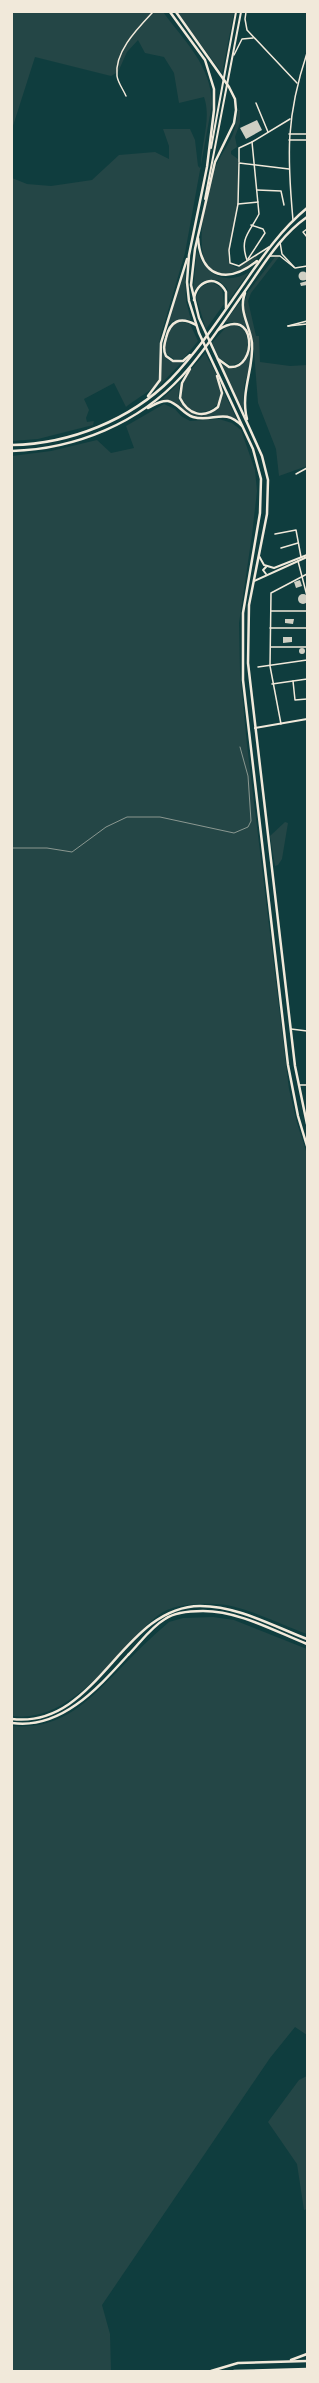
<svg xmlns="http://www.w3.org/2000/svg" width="319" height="2383" font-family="Mulish,sans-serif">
<rect width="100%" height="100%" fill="#0f3d3e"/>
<g fill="#244646">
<path d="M12 12H163C185 42 211 65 212 104L185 253 160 338C158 350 163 371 158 382 154 389 133 401 126 407L114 383 84 399 89 410 86 418 87 422 94 421 93 425 38 439 12 441V178L27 184 51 186 92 180 119 155 155 152 169 159V146L163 129H190L195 140 198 166 201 169C200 146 212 119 204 97L179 103 174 73 164 57 145 53 138 40 127 52 118 72 111 76 35 57 12 129Z"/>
<path d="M177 12H234L222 73Z"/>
<path d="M238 110H240V123L235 137 237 147 231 151V154L238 159V203L228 257 230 264 237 268 259 254C253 264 244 270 232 273 181 283 208 192 215 169 219 157 228 146 233 134 236 126 237 118 238 110Z"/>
<path d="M197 250C204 275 226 286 249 272L229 300 227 288 218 280 203 281 193 291Z"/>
<path d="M275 257H279L251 293 248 301 256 336H259L260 362 290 366 307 365V466L279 476 276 449 258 403 253 339 244 311 245 300 248 292Z"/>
<path d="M185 269 186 301 191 320C169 317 163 326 162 349 165 360 171 364 182 362L159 386C164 369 159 352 164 336Z"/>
<path d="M211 282 222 288 224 304 206 329 196 297 201 287Z"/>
<path d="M240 302 251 347 250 365 244 386 243 411 221 364C251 384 267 320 225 322Z"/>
<path d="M179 321 190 324 198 341 184 358 175 360 166 353C162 341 169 327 179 321Z"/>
<path d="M235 324 245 331C250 344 248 365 230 365L219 358 212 343 228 325Z"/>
<path d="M205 353C210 364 222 380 221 393 219 421 176 416 181 389 183 376 197 364 205 353Z"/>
<path d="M180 382 178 397C187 422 222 419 223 390L237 420C218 409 207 421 192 416 180 411 175 398 160 401Z"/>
<path d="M164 404 175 409 181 416 190 421 219 419 232 423 241 430 255 470 257 491 252 535 239 623 240 671 247 745 289 1089 297 1123 307 1154V1634C282 1625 241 1604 215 1604 201 1603 180 1604 167 1610 153 1617 143 1629 133 1640 102 1672 62 1723 12 1716V456L51 451 97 440 111 453 134 448 126 426Z"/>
<path d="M285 822 288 823 282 859 278 865 275 866 270 836Z"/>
<path d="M213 1617 234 1620 307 1649V2035L295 2027 270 2058 102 2305 110 2334 111 2371H12V1726C60 1730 85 1704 116 1673 133 1655 150 1638 169 1622L183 1618Z"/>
<path d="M307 2076V2209L304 2210 297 2164 268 2122 299 2080Z"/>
</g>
<g fill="#cfcfc3">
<path d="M257 120 262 130 246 139 240 128Z"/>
<circle cx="303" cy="276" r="4.5"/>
<path d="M307 281V285L301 286 300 283Z"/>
<path d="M300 580 302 586 296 588 294 582Z"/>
<circle cx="303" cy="599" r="5"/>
<path d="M285 619H294L293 624 285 623Z"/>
<path d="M283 637H292V642L283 643Z"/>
<circle cx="302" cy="651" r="3"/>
</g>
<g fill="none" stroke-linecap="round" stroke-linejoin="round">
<path stroke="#f1e9da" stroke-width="0.5" d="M12 848H47L72 852 106 827 127 817H160L234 833 248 827 251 821 248 776 240 747"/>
<g stroke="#f1e9da" stroke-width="1.5">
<path d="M246 12 245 19 247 30 297 83"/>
<path d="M234 55 242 39 253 38"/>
<path d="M126 96C123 89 118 83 117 76 114 52 138 28 153 12"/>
<path d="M256 103 268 132"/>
<path d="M289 134H307"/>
<path d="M289 140H307"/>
<path d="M239 162V148L252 142"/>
<path d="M257 190 281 191 284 205"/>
<path d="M238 204 258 202"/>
<path d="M293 220C287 155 286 116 307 53"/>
<path d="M307 229 303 232 307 237"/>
<path d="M280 242 282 254 294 267"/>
<path d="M269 247 239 266 230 263 229 250 238 204 239 163 289 169"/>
<path d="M270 256H280L295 268 307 266"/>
<path d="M248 259 265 233 263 229 251 225"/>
<path d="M247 260C239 238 250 232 259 214L252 142 290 119"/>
<path d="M288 326 307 321"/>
<path d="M288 326 307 324"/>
<path d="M296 474 307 468"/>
<path d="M275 534 296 530 301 557"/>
<path d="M281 548 298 543"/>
<path d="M298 561 307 596"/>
<path d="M271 611H307"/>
<path d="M270 628H307"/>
<path d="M271 647H307"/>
<path d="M258 667 307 660"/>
<path d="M293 681 295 700 307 699"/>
<path d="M272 684 307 679"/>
<path d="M281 724 270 666 271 593 307 574"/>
<path d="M307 770V776"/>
<path d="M291 1029 307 1031"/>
<path d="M299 1085H307"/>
</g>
<g stroke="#f1e9da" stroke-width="2">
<path d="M259 556 264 565 274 568 307 555"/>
<path d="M266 574 263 570 266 567"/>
<path d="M254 581 307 557"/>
<path d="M255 728 307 719"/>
</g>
<g stroke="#f1e9da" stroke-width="2">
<path d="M211 148 236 12"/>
<path d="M205 199 241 12"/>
</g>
<g stroke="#f1e9da" stroke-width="2.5">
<path d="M170 12 205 60 214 89V110L207 167 189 255 187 282 189 301 199 333 253 449 261 479 260 513 243 613V680L288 1065 298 1116 307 1146"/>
<path d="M176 12 229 87 235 99 236 110 234 123 215 162 195 249 191 285 199 318 249 427 262 456 268 480 267 514 249 605 248 663 295 1066 307 1124"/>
<path d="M198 238C201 279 228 284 257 261"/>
<path d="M245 293C238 311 250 325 252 343 254 369 240 392 247 419"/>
<path d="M194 300C195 281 217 273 226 292V308"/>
<path d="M218 330C257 304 258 370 229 367L218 359"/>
<path d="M190 355 183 361H173L166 356C163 350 164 345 166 338 170 321 180 316 196 325"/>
<path d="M190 369 182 383 180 398C188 415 204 419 218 407L222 393 217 376"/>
<path d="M148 396 160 380 161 343 187 259"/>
<path d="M148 408C154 405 160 400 168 401 178 403 183 414 193 417 213 423 224 407 242 426"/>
<path d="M12 445C70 444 130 420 171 379 196 353 217 322 238 292 259 262 278 232 307 208"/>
<path d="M12 451C76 449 139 423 182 376 206 350 225 319 245 291 264 264 280 236 307 217"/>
<path d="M12 1719C98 1729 121 1607 200 1606 238 1606 273 1626 307 1639"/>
<path d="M12 1723C61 1730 98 1688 128 1655 140 1643 150 1628 165 1619 175 1612 191 1611 203 1611 239 1611 274 1631 307 1644"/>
<path d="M291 2360 307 2354"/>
<path d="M211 2371 238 2363 307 2361"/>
<path d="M234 2371 307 2369"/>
</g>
</g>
<rect width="319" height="2383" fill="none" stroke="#f1e9da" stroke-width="26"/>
</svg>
